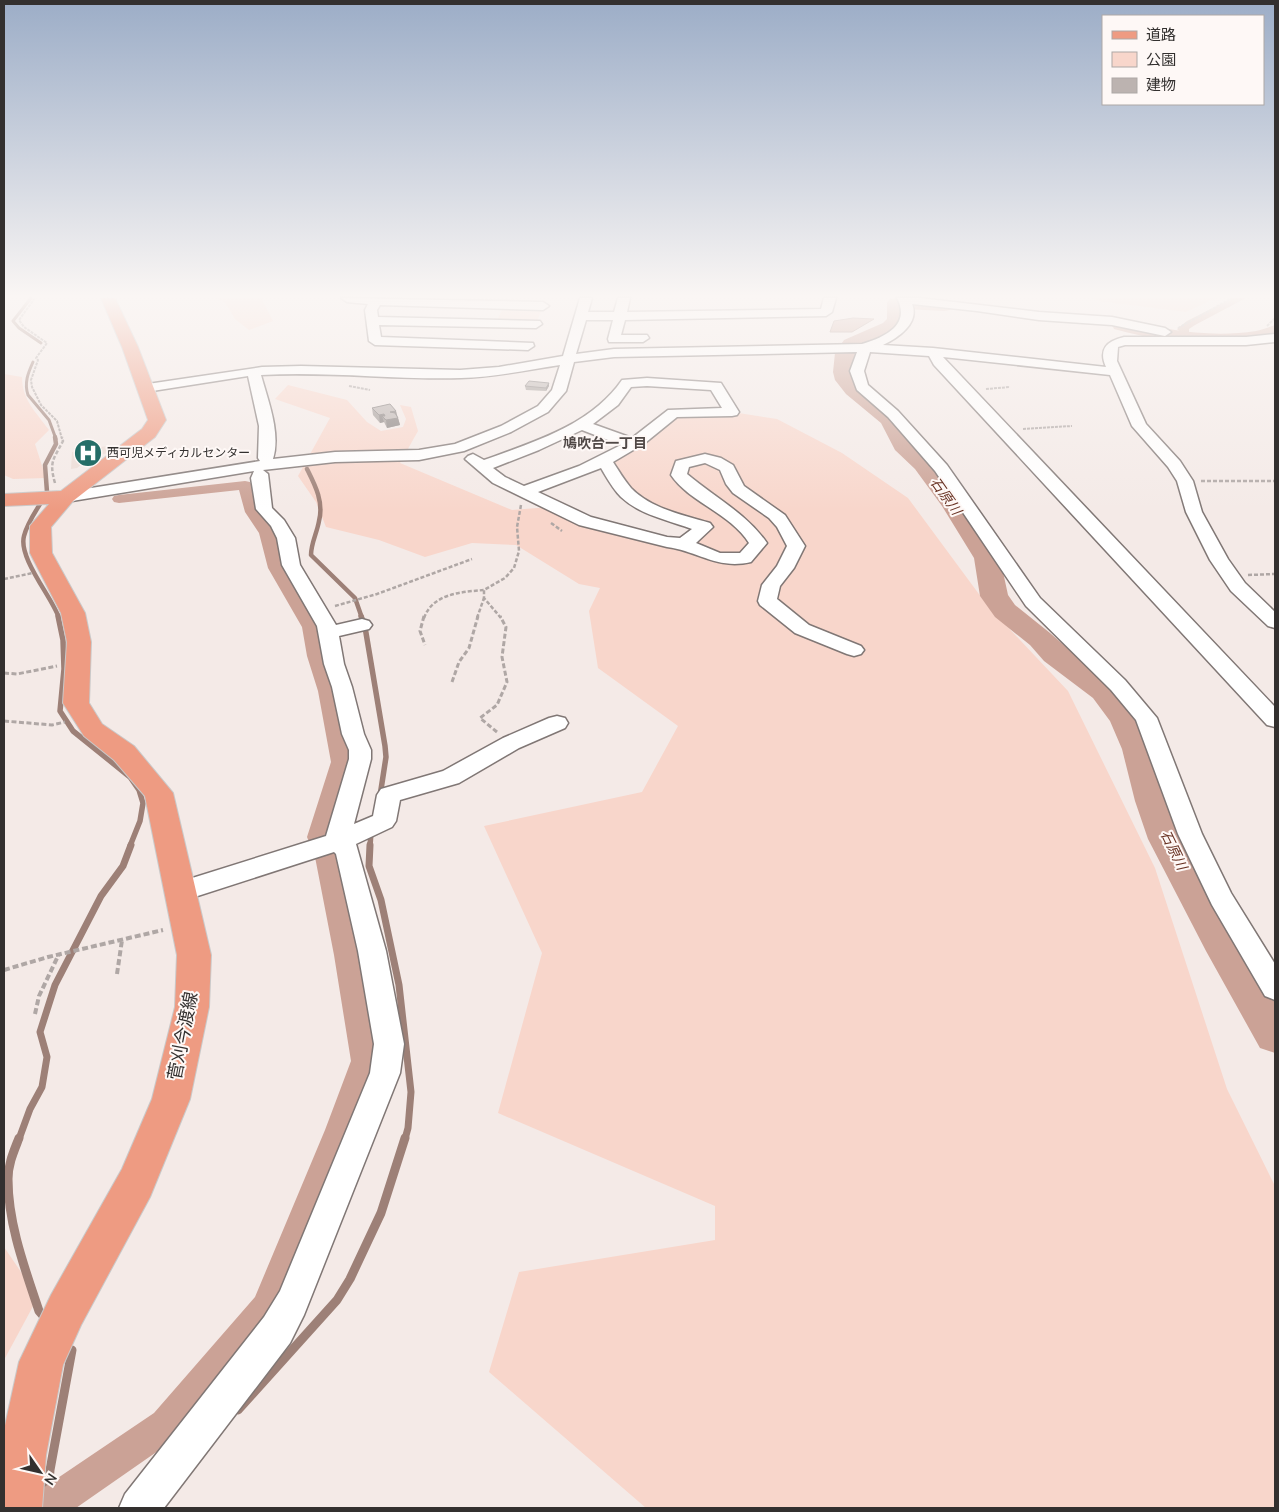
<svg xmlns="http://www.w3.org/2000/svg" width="1279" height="1512" font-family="Mulish,'Noto Sans JP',sans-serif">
<rect width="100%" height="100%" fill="#f4eae7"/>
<path fill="#ecdbd5" d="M113 445 114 452 93 456 77 468 71 469 72 452Z"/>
<g fill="#f8d6cb">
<path d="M216 298H261L273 321 249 330 235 319 225 302Z"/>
<path d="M1093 298H1216L1186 312 1099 301Z"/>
<path d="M504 305 543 306 536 324 496 323Z"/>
<path d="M4 374 22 377C22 400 36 412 49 430L35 444 46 478 13 479 4 475Z"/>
<path d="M288 385 347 400 367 422 381 431 403 427 406 419 400 405 411 407 418 431 400 463 512 510 550 507 686 545 704 527 636 500 604 461 673 413 732 412 777 419 842 453 908 498 987 605 1068 691 1155 868 1227 1089 1275 1186V1508H646L489 1372 519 1272 715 1240V1206L498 1113 542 953 484 826 642 792 678 726 598 668 589 611 600 588 579 584 516 545 472 543 425 557 379 540 326 527 316 502 298 476 330 418 275 399Z"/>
<path d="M4 1247 38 1297 4 1360Z"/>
</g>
<path fill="#cba296" stroke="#9d8077" d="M853 318 874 319 852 332H830L834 321Z"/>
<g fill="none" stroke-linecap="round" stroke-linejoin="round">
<g stroke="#9d8077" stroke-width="3">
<path d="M31 298 13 321 19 328 41 343"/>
<path d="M33 362C28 373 24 383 28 395L49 420 56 439"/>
</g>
<g stroke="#9d8077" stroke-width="4.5">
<path d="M307 469C315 485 324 502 319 521 317 533 311 543 311 555L355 598 362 618"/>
<path d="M47 492 45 465 56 444 55 437"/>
<path d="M40 504C34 514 27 524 24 536 18 558 52 597 59 618"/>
</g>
<g stroke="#9d8077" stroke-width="5.5">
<path d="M58 616 63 640 64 669 60 711 73 731 130 777 139 790 143 803 140 821 130 846"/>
<path d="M361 616 365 627 385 746 386 757 380 796"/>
<path d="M370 846 371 832"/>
</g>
<g stroke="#9d8077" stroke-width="7">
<path d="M370 845 369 866 381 900 399 985 411 1092 408 1128 405 1139"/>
<path d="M19 1139 30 1109 42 1087 47 1057 40 1032 55 985 101 896 123 866 131 845"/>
</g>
<g stroke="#9d8077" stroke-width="9">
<path d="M19 1138C14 1151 8 1164 8 1179 8 1224 25 1269 39 1311L46 1319"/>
<path d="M238 1410 337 1300 350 1279 381 1213 405 1138"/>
<path d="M47 1508 50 1470 72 1350"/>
</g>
<g fill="#cba296" fill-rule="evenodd">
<path d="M1233 298H1246L1195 325 1189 329V333H1181L1177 329 1187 321Z"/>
<path d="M245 481 250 482 252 485 259 512 275 533 284 568 320 627 325 656 336 691 351 762 329 837 337 857 358 955 377 1061 353 1130 277 1319 178 1437 76 1508H30L34 1494 154 1413 255 1297 325 1130 351 1061 334 955 315 857 307 837 331 762 318 691 307 656 302 627 268 568 259 533 245 512 239 490 119 503 114 502 112 499 114 496 119 495Z"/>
</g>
<g fill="#cba296" fill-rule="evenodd">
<path d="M900 298 944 301 950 302 953 306 950 310 944 311 905 309V320L897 331 858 348 855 353 853 372 855 379 860 386 898 415 913 442 931 459 962 499 1000 558 1008 595 1015 605 1050 633 1066 647 1115 684 1141 718 1156 749 1171 801 1184 839 1275 995V1053L1260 1048 1206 951 1148 839 1135 801 1122 749 1110 721 1093 698 1044 661 1030 645 995 617 980 596 974 558 942 506 915 469 895 450 881 423 846 394 835 380 833 372 835 353 844 340 883 323 887 319V303L890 299Z"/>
<path d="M1121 319C1165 330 1211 338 1256 331 1263 330 1269 327 1275 325V338C1225 354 1164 342 1114 329L1112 325 1114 321Z"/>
</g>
<defs>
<g id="minor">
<path d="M341 298 543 302 549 306 543 310 380 305 377 310 378 317 540 321 542 324 536 328 379 325 381 337 533 343 534 346 528 350 375 345 369 341 365 310 368 304 347 302Z"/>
<path d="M580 298H592L588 312H614L618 298H630L627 312 821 309 824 298H836L832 312 826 316 625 320 621 335H647L649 338 643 342H609L608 339 613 320H586L576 354 614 349 862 344C885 337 911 325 897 298H920L1039 312 1112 317 1165 328 1171 332 1165 336 1112 325 1039 320 977 311 912 304C920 323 898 338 883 345L933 348 1106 367C1098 349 1107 341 1124 337H1246L1275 334V342L1246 345H1125L1118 347 1117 361 1146 424 1180 461 1193 481 1202 512 1228 559 1245 583 1275 612V628L1268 626 1231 591 1210 560 1186 512 1177 481 1168 467 1132 426 1110 375 943 357 1275 707V727L1267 725 934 365 929 356 870 352 864 371 868 385 898 411 947 465 1040 598 1125 680 1157 718 1202 834 1231 893 1275 964V1000L1265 996 1212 905 1178 834 1136 720 1111 690 1026 606 935 471 888 417 857 390 850 371 857 352 614 357 574 362 566 391 548 412 511 432 464 451 419 460 335 462 263 470 268 474 272 508 284 520 295 538 300 565 336 625 362 619 369 621 372 625 369 629 339 636 344 664 352 687 364 734 371 750V759L354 824 373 816 377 795 381 789 443 771 503 738 549 718 557 716 565 718 568 723 565 728 519 748 459 783 400 800 396 821 392 827 356 844 386 951 404 1044 400 1073 304 1315 290 1343 164 1508H119L125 1494 264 1317 280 1291 370 1073 374 1044 358 951 336 854 334 852 179 902 170 899 166 892 170 885 326 836 349 759V750L342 734 332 687 324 664 317 626 282 565 277 538 271 526 256 509 251 478 254 471 66 502 60 500 58 497 60 494 66 492 260 461 258 458 259 426 248 376 146 392 139 388 141 385 262 367 301 366 460 370 499 367 563 356ZM560 365 552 390 538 406 501 426 455 444 419 450 335 452 273 459C281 433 268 401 261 375 328 371 395 380 461 378 495 377 527 370 560 365Z"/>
<path d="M647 378 721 383 739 412 737 415 732 416 677 417 645 443 613 462C619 471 624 480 631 488 651 509 684 515 710 523L713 527 696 543 720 553H740L749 543C730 513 689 502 671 475L676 461 705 454 721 458 733 465 744 486 785 515 805 546 794 568 780 586 777 599 809 625 861 646 864 650 861 654 854 656 847 654 795 633 760 605 758 601 762 585 777 566 787 546 777 527 769 518 733 493 726 484 720 470 705 463 689 467 687 474C714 497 746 513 767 543L751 562C717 570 698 551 667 547L579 525 493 483 465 459 468 456 473 454 484 460C534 442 591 425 622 380ZM647 386 711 390 722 408 668 410 632 438 593 424 618 405 631 387ZM582 430 621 445 579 466 524 486 505 477 493 468 539 450ZM601 468C607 478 613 489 621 497 640 515 668 520 692 529L680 538 667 537 591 517 538 492Z"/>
</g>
<path id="major" d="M101 298H115L138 347 166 420 155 437 73 501 51 527 52 553 85 613 91 642 89 703 102 724 134 746 173 793 211 955 209 1007 190 1099 150 1197 81 1325 63 1365 46 1455 42 1508H4V1430L19 1362 51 1295 122 1169 152 1099 175 1007 177 955 145 796 114 760 84 736 63 703 67 642 61 613 30 553V526L49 504 4 506V494L61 491 142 429 148 420 122 347Z"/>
</defs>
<use href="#minor" stroke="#807775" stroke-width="3"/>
<use href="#major" stroke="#cac9c9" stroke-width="2"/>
<g stroke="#afa7a5" stroke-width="2" stroke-dasharray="3 1" stroke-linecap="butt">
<path d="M35 298 19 320 24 327 47 343 36 358 38 360 31 380 32 387 41 405 57 421 62 439"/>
<path d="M1267 326 1275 318"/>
<path d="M1178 328 1232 298"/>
<path d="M349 386 370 390"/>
<path d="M986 389 1010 387"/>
<path d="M1023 429 1072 426"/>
</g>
<g stroke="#afa7a5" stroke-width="2.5" stroke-dasharray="4 2" stroke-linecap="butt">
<path d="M1201 481H1275"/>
<path d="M55 483C49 462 53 460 63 441L62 437"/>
<path d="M551 523 562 531"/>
<path d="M1248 575 1275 574"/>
<path d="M4 579 33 573"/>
<path d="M335 606 377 594 472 559"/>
<path d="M424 618C433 593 462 592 484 590"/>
<path d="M477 618 484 598"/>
<path d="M501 618 484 598V590L505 578 514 568 519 551 517 527 521 505"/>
</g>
<g stroke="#afa7a5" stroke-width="3" stroke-dasharray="5 2.5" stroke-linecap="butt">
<path d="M424 616 420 631 425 645"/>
<path d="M4 673 17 674 57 666"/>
<path d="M452 682 459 662 469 648 478 616"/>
<path d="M4 721 52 725 65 722"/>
<path d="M497 732 480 718 497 705 507 682 502 657 506 627 500 616"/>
</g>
<g stroke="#afa7a5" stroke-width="4" stroke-dasharray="6 3" stroke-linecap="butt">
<path d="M4 970 48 957 163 930"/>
<path d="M117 974 122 940"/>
<path d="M35 1014 39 996 59 954"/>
</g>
<use href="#minor" fill="#fff" fill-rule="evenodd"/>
<use href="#major" fill="#ee9b82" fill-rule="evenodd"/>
</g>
<g fill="#a29a97">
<path d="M549 383V386L546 391 526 390 525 386Z"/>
<path d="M372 408 396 411 400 425 387 428 384 422 380 423 373 415Z"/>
</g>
<g fill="#847d7b">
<path d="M549 383V386L546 391V388Z"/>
<path d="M396 411 397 418H398L400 425 387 428 386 420 390 412Z"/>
<path d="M384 414 385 420 382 416 384 422 380 423 379 415Z"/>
</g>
<g fill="#bcb3b0" stroke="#847d7b">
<path d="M529 381 549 383 546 388 525 386Z"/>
<path d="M390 404 396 411 390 412 395 413 398 418 386 420 382 416H385L384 414 379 415 372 408Z"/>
</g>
<linearGradient id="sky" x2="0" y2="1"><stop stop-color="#9cadc7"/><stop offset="0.58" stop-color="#faf6f4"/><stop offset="1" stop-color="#faf6f4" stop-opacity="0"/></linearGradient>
<rect width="1279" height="510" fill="url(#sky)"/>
<defs>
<symbol id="hospital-disc" viewBox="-11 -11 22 22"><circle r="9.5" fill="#256e68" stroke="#fef8f6"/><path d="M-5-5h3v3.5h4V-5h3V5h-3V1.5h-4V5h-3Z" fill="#fff"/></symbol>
</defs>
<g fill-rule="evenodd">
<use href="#hospital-disc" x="72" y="437" width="32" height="32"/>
</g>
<g text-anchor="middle" stroke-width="4" stroke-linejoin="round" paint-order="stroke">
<g font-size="12" fill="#33302f" stroke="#fef8f6" text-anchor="start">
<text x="107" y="457">西可児メディカルセンター</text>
</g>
<g font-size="14" font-weight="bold" fill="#504846" stroke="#fef8f6">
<text x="605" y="448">鳩吹台一丁目</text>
</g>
<g font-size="14" font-style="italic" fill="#693223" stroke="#fef8f6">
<text transform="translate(946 496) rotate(55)" y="5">石原川</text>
<text transform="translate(1174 850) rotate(64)" y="5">石原川</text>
</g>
<g font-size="18" fill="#33302f" stroke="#fef8f6">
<text transform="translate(183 1036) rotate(-79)" y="6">菅刈今渡線</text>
</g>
</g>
<rect width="1279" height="1512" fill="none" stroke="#33302f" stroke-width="10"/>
<rect x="1102" y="15" width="162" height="90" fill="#fef8f6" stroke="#ada8a6"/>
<rect x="1112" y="31" width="25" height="8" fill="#ee9b82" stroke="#ada8a6"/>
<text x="1146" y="40" font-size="15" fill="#33302f">道路</text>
<rect x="1112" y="52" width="25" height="15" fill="#f8d6cb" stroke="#ada8a6"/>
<text x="1146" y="65" font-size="15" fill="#33302f">公園</text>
<rect x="1112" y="78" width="25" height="15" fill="#bcb3b0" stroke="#ada8a6"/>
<text x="1146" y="90" font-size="15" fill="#33302f">建物</text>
<g transform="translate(40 1472) rotate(124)" stroke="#fef8f6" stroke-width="4" paint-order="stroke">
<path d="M0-4L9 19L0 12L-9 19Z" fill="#33302f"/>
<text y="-8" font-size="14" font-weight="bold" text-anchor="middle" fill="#33302f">N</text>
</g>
</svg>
